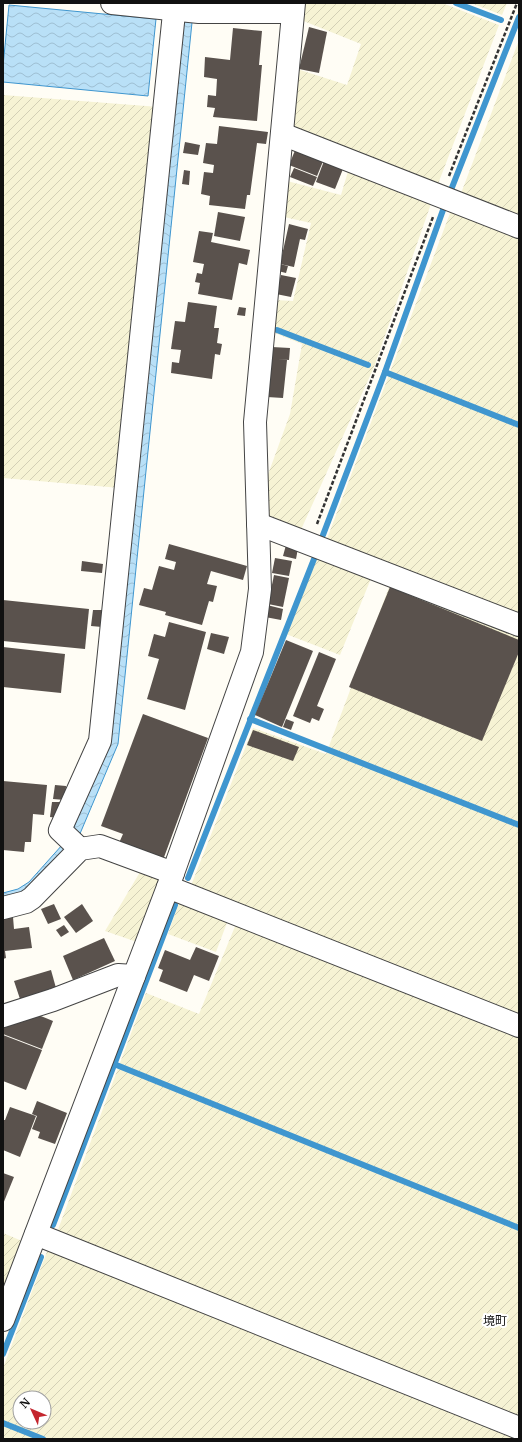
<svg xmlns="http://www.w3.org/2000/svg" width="522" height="1442" font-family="Merriweather,'Noto Sans JP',serif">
<defs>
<pattern id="farmland-furrows" width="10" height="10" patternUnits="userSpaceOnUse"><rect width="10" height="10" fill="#f6f3d4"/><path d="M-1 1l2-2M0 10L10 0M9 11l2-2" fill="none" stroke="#d2cfb5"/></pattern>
<pattern id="water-waves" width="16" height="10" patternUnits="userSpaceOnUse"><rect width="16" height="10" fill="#b9e0f7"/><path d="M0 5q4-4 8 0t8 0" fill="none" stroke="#9ebfd3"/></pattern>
</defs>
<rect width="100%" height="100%" fill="#fffdf5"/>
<g fill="url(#farmland-furrows)" fill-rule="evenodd">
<path d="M303 3H442L499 25 438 184 290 131 297 69 347 85 361 44 301 20Z"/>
<path d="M471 3H507L502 15Z"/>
<path d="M519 40V219L460 196Z"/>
<path d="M3 95 159 107 120 488 3 478Z"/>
<path d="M349 168 432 201 374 367 300 532 266 518 262 491 290 414 302 344 270 331 276 300 293 301 311 223 284 217 287 181 341 195Z"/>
<path d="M452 208 519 234V618L325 544Z"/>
<path d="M318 555 372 576 340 655 286 634Z"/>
<path d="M391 582 519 632V1017L190 888 253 728 326 754Z"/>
<path d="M143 867 161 880 137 942 105 931Z"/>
<path d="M180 900 228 920 216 952 168 934Z"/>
<path d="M236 924 519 1035V1417L56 1235 146 993 199 1014Z"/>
<path d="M3 1233 22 1241 3 1293Z"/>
<path d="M48 1249 511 1433 514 1439H3V1368ZM20 1398H44V1422H20Z"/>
</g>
<g fill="url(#water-waves)" stroke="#3f96cf">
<path d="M183 3H194L118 744 79 836 29 893 3 901V893L18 889 29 882 71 835 107 740Z"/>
<path d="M9 5 156 19 148 96 3 82V66Z"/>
</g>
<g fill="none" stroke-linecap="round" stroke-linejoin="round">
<g stroke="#3f96cf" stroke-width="6">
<path d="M456 3 501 20"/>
<path d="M451 190 519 17"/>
<path d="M277 330 368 365"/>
<path d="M385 372 519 425"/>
<path d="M323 535 385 372 443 210"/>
<path d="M250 719 519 825"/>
<path d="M188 878 314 559"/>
<path d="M114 1064 519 1228"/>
<path d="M53 1225 175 905"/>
<path d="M3 1354 41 1257"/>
<path d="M3 1423 43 1439"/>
</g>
</g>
<g fill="#5a524d">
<path d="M309 27 327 32 319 73 299 69Z"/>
<path d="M233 28 262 31 259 65H262L257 121 213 117 215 108 207 107 208 95 216 96 217 79 204 77 205 57 230 60Z"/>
<path d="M219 126 268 132 266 144 257 143 250 195H247L245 209 209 205 210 196 201 194 204 172 213 173 214 165 203 163 206 143 217 144Z"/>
<path d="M185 142 200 145 198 155 183 153Z"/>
<path d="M296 148 324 159 317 176 289 165Z"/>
<path d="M324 161 343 169 335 189 316 182Z"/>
<path d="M294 168 317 177 313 186 290 177Z"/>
<path d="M184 170 190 171 189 185 182 184Z"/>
<path d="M218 212 245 217 240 241 214 236Z"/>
<path d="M289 224 308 229 305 240 300 239 294 267 280 264Z"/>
<path d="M199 231 213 233 211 242 250 250 247 265 239 263 232 300 198 294 200 283 195 282 197 273 202 274 204 264 193 262Z"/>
<path d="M280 264 288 266 286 273 278 271Z"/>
<path d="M281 275 296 278 291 297 276 294Z"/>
<path d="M188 302 217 306 214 328H219L217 343 222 344 220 355 215 354 212 379 171 373 172 362 179 363 181 350 171 349 175 321 185 322Z"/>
<path d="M239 307 246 308 245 316 237 315Z"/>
<path d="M272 347 290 348 289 360 277 359 287 360 283 398 267 397Z"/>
<path d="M169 544 247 566 243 580 211 571 207 584 217 586 213 602 209 601 202 625 165 615 166 612 139 605 144 588 152 590 159 566 174 570 176 562 165 559Z"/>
<path d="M286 545 298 548 296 559 283 556Z"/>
<path d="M275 558 292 561 289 576 272 573Z"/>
<path d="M82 561 103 564 102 573 81 571Z"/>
<path d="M274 575 289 578 283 607 268 604Z"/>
<path d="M390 587 519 640V652L482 741 349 687Z"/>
<path d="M3 600 89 609 85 649 3 641Z"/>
<path d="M267 605 283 609 281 620 265 617Z"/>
<path d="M93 610H103L102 627 91 626Z"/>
<path d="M169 622 206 632 185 710 147 699 159 659 148 656 154 634 165 637Z"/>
<path d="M211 633 229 637 224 654 207 649Z"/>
<path d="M286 640 313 651 282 727 255 715Z"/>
<path d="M3 647 65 654 61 693 3 687Z"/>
<path d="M319 652 336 659 317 706 324 709 319 721 312 718 310 723 293 716Z"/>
<path d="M143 714 208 738 163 860 119 843 123 834 101 826Z"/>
<path d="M286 719 294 722 291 730 283 727Z"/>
<path d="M253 730 299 747 293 761 247 745Z"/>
<path d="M3 781 47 785 44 815 33 814 31 842H25L24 852 3 850Z"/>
<path d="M55 785 66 786 65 800 53 799Z"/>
<path d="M52 802H60L58 818 50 817Z"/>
<path d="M54 904 61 919 48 924 41 909Z"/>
<path d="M82 904 93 921 76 933 64 917Z"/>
<path d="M13 917 14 929 29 927 32 948 5 951 6 958 3 959V918Z"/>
<path d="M64 925 69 932 61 937 56 930Z"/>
<path d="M104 938 115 961 73 980 63 956Z"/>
<path d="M196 947 219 956 209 981 194 975 187 992 159 981 163 970 158 968 165 950 190 960Z"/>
<path d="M51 970 56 988 20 999 14 981Z"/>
<path d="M31 1012 53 1021 42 1049 3 1034V1024Z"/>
<path d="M3 1035 42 1050 26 1090 3 1081Z"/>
<path d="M37 1101 67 1113 55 1144 38 1138 40 1132 32 1129 37 1116 32 1114Z"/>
<path d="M10 1107 36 1116 20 1157 3 1150V1120H5Z"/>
<path d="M3 1173 14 1177 3 1204Z"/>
</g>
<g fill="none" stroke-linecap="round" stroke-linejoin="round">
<defs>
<g id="street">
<path d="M112 3 199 12H293"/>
<path d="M282 134 519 227"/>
<path d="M258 524 519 625"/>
<path d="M80 849 60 830 100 741 175 3"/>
<path d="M168 887 519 1026"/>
<path d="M3 908 26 902 32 898 80 849 100 846 173 873"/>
<path d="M3 1016 53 1000 118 975 134 976"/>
<path d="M36 1234 519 1428"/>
<path d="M3 1320 168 887 252 652 260 589 255 422 294 3"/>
</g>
</defs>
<use href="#street" stroke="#444" stroke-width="24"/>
<g stroke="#333" stroke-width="2.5" stroke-dasharray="4 2" stroke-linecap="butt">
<path d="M449 176 517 3"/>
<path d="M317 524 433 217"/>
</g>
<use href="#street" stroke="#fff" stroke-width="22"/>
</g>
<g text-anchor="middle" stroke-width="4" stroke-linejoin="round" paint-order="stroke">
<g font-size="12" fill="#111" stroke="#fff">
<text x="495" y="1325">境町</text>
</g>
</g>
<rect width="522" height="1442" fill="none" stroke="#111111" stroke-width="8"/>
<g transform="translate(32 1410) rotate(314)"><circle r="19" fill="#ffffff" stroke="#a0a0a0"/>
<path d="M0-3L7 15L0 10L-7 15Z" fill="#c4262e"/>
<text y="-6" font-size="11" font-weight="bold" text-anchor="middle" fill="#111111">N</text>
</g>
</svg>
